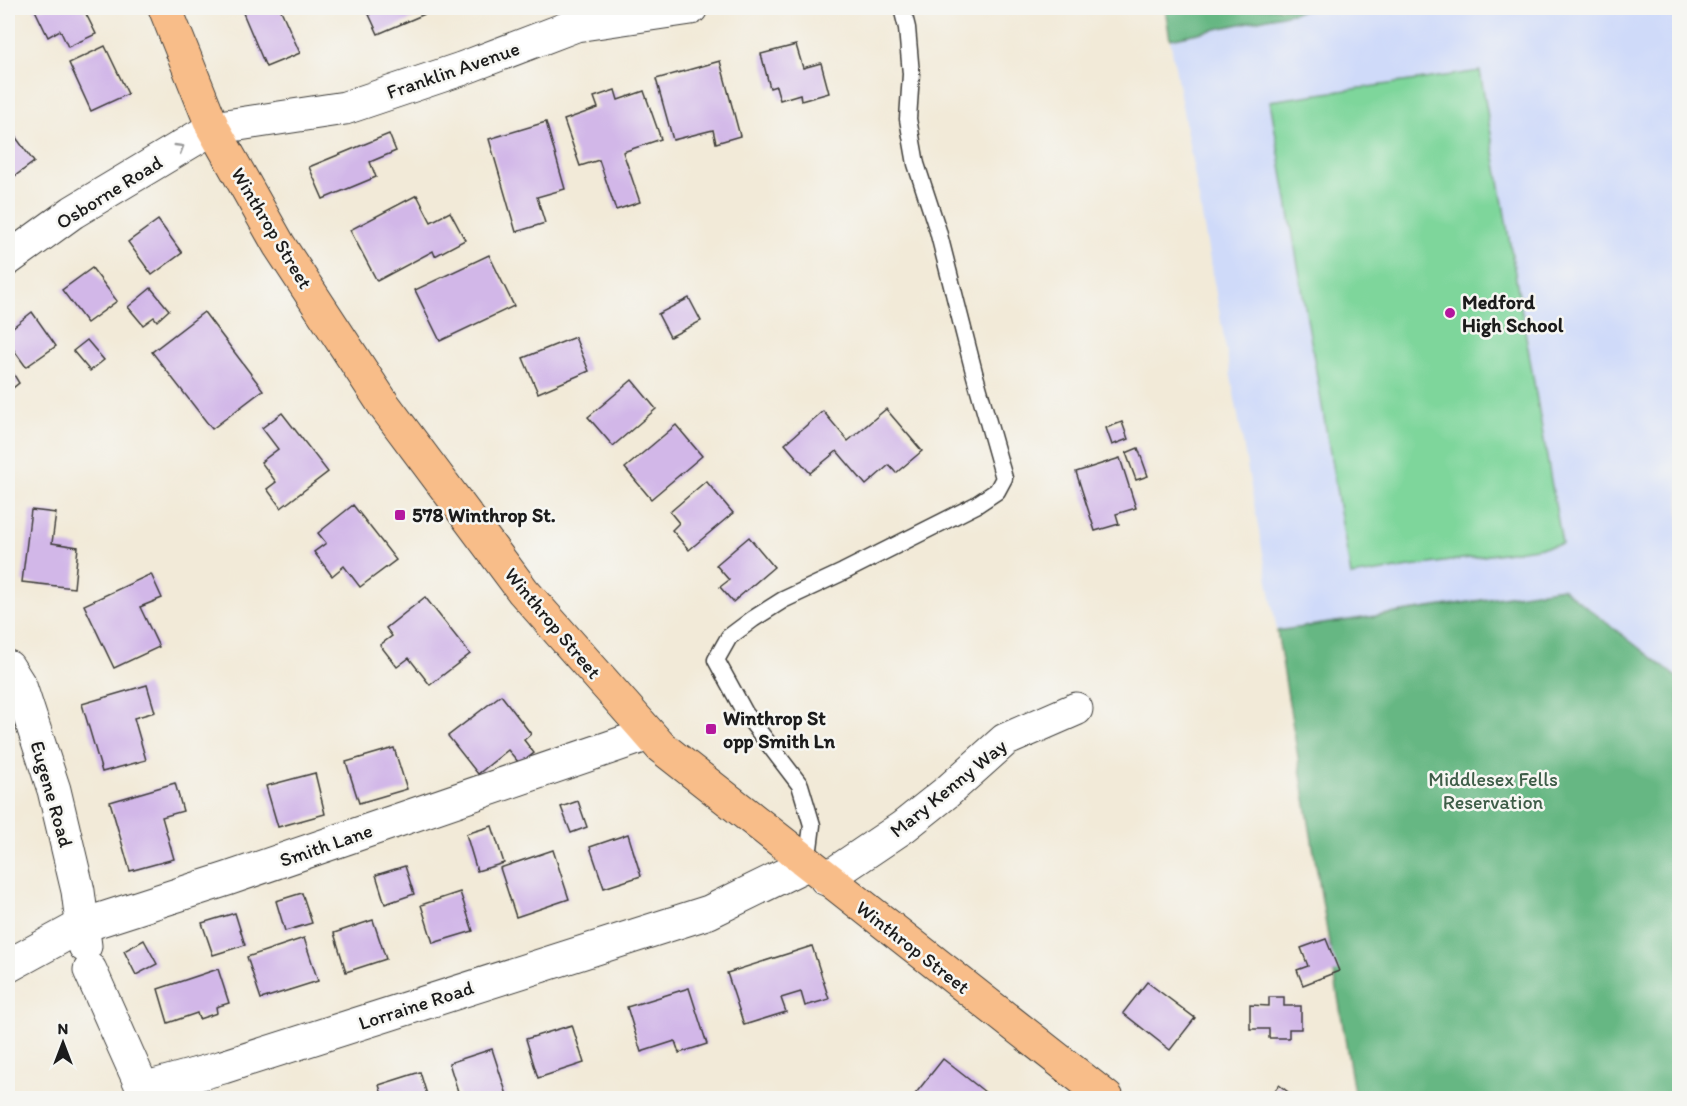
<svg xmlns="http://www.w3.org/2000/svg" width="1687" height="1106" font-family="Itim,sans-serif">
<rect width="100%" height="100%" fill="#f6f6f2"/>
<filter id="ink" filterUnits="userSpaceOnUse"><feTurbulence type="fractalNoise" baseFrequency=".0167" numOctaves="2"/><feDisplacementMap in="SourceGraphic" scale="12" xChannelSelector="R" yChannelSelector="G"/><feConvolveMatrix kernelMatrix="1 2 1 2 8 2 1 2 1" color-interpolation-filters="sRGB"/></filter>
<filter id="wash" filterUnits="userSpaceOnUse"><feTurbulence type="fractalNoise" baseFrequency=".008" numOctaves="4" result="noise"/><feDisplacementMap in="SourceGraphic" scale="24" xChannelSelector="R" yChannelSelector="G"/><feGaussianBlur stdDeviation="1.35" result="paint"/><feColorMatrix in="noise" values="0 0 0 0 0 0 0 0 0 0 0 0 0 0 0 0 0 1.4 0 .05"/><feComposite in="paint" operator="in"/></filter>
<g filter="url(#wash)">
<rect width="100%" height="100%" fill="#f2ead8"/>
<path fill="#cfdaf9" d="M1315 8H1679V679L1562 588 1277 631 1170 39Z"/>
<path fill="#7ed69b" stroke="#4d795c" stroke-width="1.5" d="M1480 71 1562 544 1351 576 1270 101Z"/>
<g fill="#66b783" stroke="#416a50" stroke-width="1.5">
<path d="M1165 8H1315L1170 39Z"/>
<path d="M1562 588 1679 679V1098H1355L1277 631Z"/>
</g>
<g id="blocks">
<g fill="#d2b7e8">
<path d="M34 8H83L96 34 68 47 60 30 48 37Z"/>
<path d="M257 8H280L300 53 266 67 243 13Z"/>
<path d="M366 8H425L427 13 378 34Z"/>
<path d="M796 45 803 68 821 63 829 93 801 101 800 94 780 100 776 86 770 88 761 54Z"/>
<path d="M105 46 128 94 91 111 69 63Z"/>
<path d="M720 61 740 136 716 143 713 130 673 140 656 79Z"/>
<path d="M615 90 618 100 644 91 661 139 623 152 640 202 616 210 599 160 580 166 564 120 598 108 594 97Z"/>
<path d="M546 122 565 189 537 197 545 223 516 232 489 139Z"/>
<path d="M9 128 34 162 8 181V129Z"/>
<path d="M389 134 396 151 370 162 376 177 323 199 309 167Z"/>
<path d="M417 195 431 222 450 212 465 240 435 256 433 251 377 281 350 230Z"/>
<path d="M158 220 182 253 152 275 128 242Z"/>
<path d="M489 255 514 306 440 341 415 290Z"/>
<path d="M92 268 117 301 87 323 62 290Z"/>
<path d="M151 288 169 310 157 321 154 317 143 325 128 307Z"/>
<path d="M689 298 701 321 670 337 658 314Z"/>
<path d="M32 312 56 346 26 367 8 342V331Z"/>
<path d="M204 312 263 390 212 429 152 352Z"/>
<path d="M575 337 589 371 538 393 523 358Z"/>
<path d="M87 340 104 360 90 371 73 351Z"/>
<path d="M8 365 19 383 8 392Z"/>
<path d="M632 380 656 409 613 446 588 417Z"/>
<path d="M886 409 922 451 896 473 889 465 866 485 837 451 810 473 785 444 823 411 848 441Z"/>
<path d="M282 413 328 472 281 508 267 489 276 482 261 462 278 449 262 428Z"/>
<path d="M1122 422 1128 439 1112 445 1106 428Z"/>
<path d="M676 425 702 456 651 499 625 468Z"/>
<path d="M1138 448 1148 476 1136 480 1126 453Z"/>
<path d="M1120 458 1136 508 1116 514 1119 524 1095 531 1076 472Z"/>
<path d="M706 481 733 513 689 550 672 530 679 523 670 512Z"/>
<path d="M353 505 396 560 360 587 344 566 332 576 314 552 326 543 318 533Z"/>
<path d="M31 510 56 513 52 543 78 547 74 588 22 582Z"/>
<path d="M749 537 774 567 733 602 720 587 729 580 716 565Z"/>
<path d="M151 574 162 598 140 607 159 647 114 668 84 605Z"/>
<path d="M425 597 470 654 430 685 409 658 397 667 380 645 392 636 386 628Z"/>
<path d="M147 685 155 712 134 718 146 760 102 772 82 704Z"/>
<path d="M501 695 531 734 524 740 534 753 520 764 508 750 478 774 448 736Z"/>
<path d="M394 748 407 789 359 803 346 762Z"/>
<path d="M315 773 325 814 278 827 266 786Z"/>
<path d="M175 783 183 811 162 817 174 859 130 871 110 802Z"/>
<path d="M578 801 587 827 571 833 561 807Z"/>
<path d="M492 826 504 863 477 871 466 834Z"/>
<path d="M628 834 641 876 604 888 590 847Z"/>
<path d="M553 850 569 899 516 917 500 868Z"/>
<path d="M405 866 414 894 385 904 376 875Z"/>
<path d="M460 892 473 931 433 943 421 905Z"/>
<path d="M302 893 312 923 285 931 276 901Z"/>
<path d="M235 913 245 945 213 955 202 923Z"/>
<path d="M373 920 386 959 346 972 334 933Z"/>
<path d="M304 938 318 981 261 999 247 957Z"/>
<path d="M1326 939 1339 971 1303 985 1297 970 1308 966 1301 948Z"/>
<path d="M144 940 157 964 136 975 124 951Z"/>
<path d="M812 946 829 999 805 1006 801 992 781 998 786 1012 744 1025 727 973Z"/>
<path d="M218 969 229 1003 216 1007 217 1013 199 1019 197 1013 168 1023 158 989Z"/>
<path d="M1147 982 1195 1018 1170 1050 1123 1013Z"/>
<path d="M689 988 707 1044 679 1053 675 1041 641 1052 627 1007Z"/>
<path d="M1269 997H1284V1006H1301V1029H1289V1038H1269V1029H1250V1005L1269 1006Z"/>
<path d="M572 1025 584 1063 538 1078 526 1039Z"/>
<path d="M492 1049 508 1098H460L449 1063Z"/>
<path d="M943 1059 985 1092 980 1098H912Z"/>
<path d="M420 1072 428 1098H383L379 1085Z"/>
<path d="M1279 1085 1296 1098H1269Z"/>
</g>
</g>
</g>
<g filter="url(#ink)">
<use href="#blocks" fill-opacity="0" stroke="#3c3b38" stroke-width="1.5"/>
<g fill="none" stroke-linecap="round" stroke-linejoin="round">
<defs>
<path id="service" d="M807 864 812 825 800 785 745 713 716 660 729 637 753 619 783 600 843 572 976 505 997 491 1004 478 975 376 938 231 916 164 908 119 911 74 907 28 902 8"/>
<g id="minor">
<path d="M8 259 73 212 213 128 345 108 461 69 576 25 691 8"/>
<path d="M8 667 20 686 54 790 78 891 85 946"/>
<path d="M826 879 903 827 947 792 1005 740 1076 709"/>
<path d="M8 966 81 926 227 879 649 734"/>
<path d="M90 970 143 1089 223 1067 709 912 807 864"/>
</g>
<path id="primary" d="M165 8 213 128 279 245 384 405 523 591 661 747 1107 1098"/>
</defs>
<use href="#service" stroke="#3c3b38" stroke-width="19"/>
<use href="#minor" stroke="#3c3b38" stroke-width="35"/>
<use href="#primary" stroke="#3c3b38" stroke-width="35"/>
<use href="#service" stroke="#fff" stroke-width="16"/>
<use href="#minor" stroke="#fff" stroke-width="33"/>
<use href="#primary" stroke="#f8bd89" stroke-width="33"/>
</g>
<defs><path id="oneway-chevron" d="M-2-3.5L2.5 0L-2 3.5" fill="none" stroke-width="1.6" stroke-linecap="round" stroke-linejoin="round" transform="scale(1.5)"/></defs>
<use stroke="#999" href="#oneway-chevron" transform="translate(180 148) rotate(-31)"/>
</g>
<g fill="#b5179e" stroke="#f6f6f2" stroke-width="2">
<circle cx="1450" cy="313" r="6"/>
<rect x="394" y="509" width="12" height="12" rx="3"/>
<rect x="705" y="723" width="12" height="12" rx="3"/>
</g>
<g text-anchor="middle" stroke-width="5" stroke-linejoin="round" paint-order="stroke">
<g font-size="20" fill="#1c1c1c" stroke="#f6f6f2">
<text transform="translate(453 70) rotate(-19)" y="7">Franklin Avenue</text>
<text transform="translate(109 192) rotate(-32)" y="7">Osborne Road</text>
<text transform="translate(272 228) rotate(59)" y="7">Winthrop Street</text>
<text transform="translate(553 623) rotate(50)" y="7">Winthrop Street</text>
<text transform="translate(948 788) rotate(-39)" y="7">Mary Kenny Way</text>
<text transform="translate(52 794) rotate(74)" y="7">Eugene Road</text>
<text transform="translate(326 845) rotate(-19)" y="7">Smith Lane</text>
<text transform="translate(913 947) rotate(38)" y="7">Winthrop Street</text>
<text transform="translate(416 1005) rotate(-18)" y="7">Lorraine Road</text>
</g>
<g font-size="20" font-weight="bold" fill="#1c1c1c" stroke="#f6f6f2" text-anchor="start">
<text x="1462" y="309">Medford<tspan x="1462" dy="23">High School</tspan></text>
<text x="412" y="522">578 Winthrop St.</text>
<text x="723" y="725">Winthrop St<tspan x="723" dy="23">opp Smith Ln</tspan></text>
</g>
<g font-size="20" fill="#3e5d48" stroke="#f6f6f2">
<text x="1493" y="786">Middlesex Fells<tspan x="1493" dy="23">Reservation</tspan></text>
</g>
</g>
<rect width="1687" height="1106" fill="none" stroke="#f6f6f2" stroke-width="30"/>
<g transform="translate(63 1043)" stroke="#f6f6f2" stroke-width="4.5" paint-order="stroke">
<path d="M0-4.5L10 22L0 15L-10 22Z" fill="#1c1c1c"/>
<text y="-9" font-size="16" font-weight="bold" text-anchor="middle" fill="#1c1c1c">N</text>
</g>
</svg>
